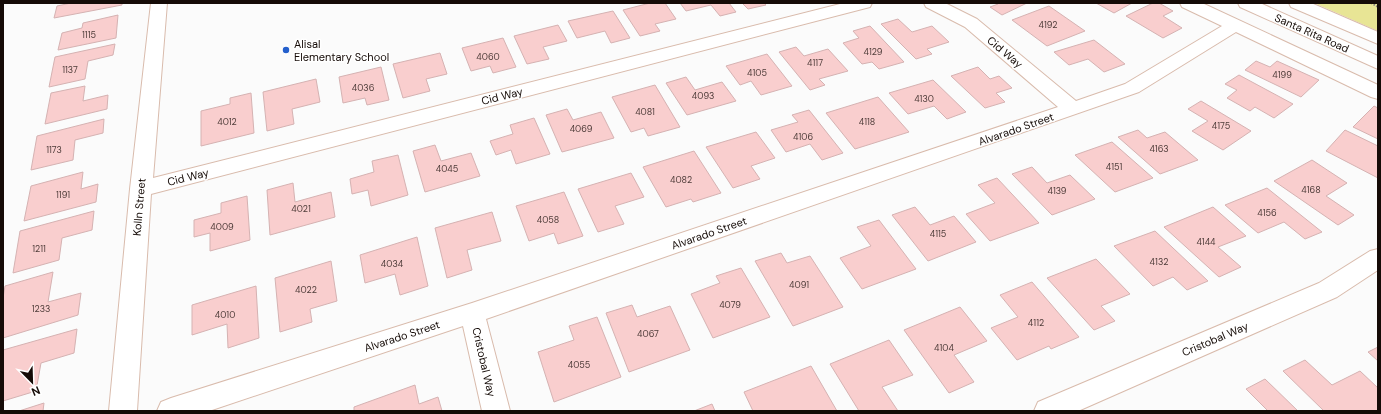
<svg xmlns="http://www.w3.org/2000/svg" width="1381" height="414" font-family="'DM Sans',sans-serif">
<rect width="100%" height="100%" fill="#fbfbfb"/>
<path fill="#e8e595" d="M1314 3H1378V31Z"/>
<g fill="#f9cece" stroke="#d5b2b2">
<path d="M71 3H122V5L54 18 57 6Z"/>
<path d="M650 3H665L676 19 655 24 660 31 640 36 623 10Z"/>
<path d="M680 3H729L736 12 720 16 711 5 686 11Z"/>
<path d="M742 3H764L766 5 748 9Z"/>
<path d="M996 3H1027L1002 15 990 7 998 4Z"/>
<path d="M1096 3H1132L1114 13Z"/>
<path d="M1153 3H1159L1173 11 1163 16 1182 28 1163 38 1126 16Z"/>
<path d="M1049 6 1085 31 1047 46 1012 20Z"/>
<path d="M613 11 630 38 611 43 605 31 577 38 568 21Z"/>
<path d="M118 15 116 38 58 50 62 33 82 28 83 23Z"/>
<path d="M898 19 912 32 932 26 949 42 927 49 932 54 916 59 881 24Z"/>
<path d="M558 25 567 41 543 47 549 59 527 64 514 36Z"/>
<path d="M870 26 904 62 879 69 872 62 862 64 843 43 859 38 853 31Z"/>
<path d="M503 38 516 67 493 73 490 66 471 71 462 48Z"/>
<path d="M1094 40 1125 64 1104 72 1088 59 1069 65 1054 52Z"/>
<path d="M115 44 113 55 88 61 85 79 49 87 55 57Z"/>
<path d="M796 47 804 56 828 49 848 71 819 79 825 85 810 90 779 52Z"/>
<path d="M440 53 447 74 426 79 430 91 403 98 393 64Z"/>
<path d="M767 54 792 86 761 95 751 81 740 85 726 66Z"/>
<path d="M1256 61 1270 67 1277 61 1319 80 1301 97 1245 70Z"/>
<path d="M381 67 389 100 367 105 365 98 343 103 339 77Z"/>
<path d="M978 67 990 79 999 76 1012 88 996 93 1005 102 985 108 951 76Z"/>
<path d="M1239 75 1293 104 1274 118 1255 107 1250 111 1227 98 1237 90 1225 84Z"/>
<path d="M686 77 695 90 722 82 736 101 687 115 666 83Z"/>
<path d="M316 79 320 102 292 109 294 124 267 131 263 92Z"/>
<path d="M933 80 966 112 947 119 934 106 908 114 889 93Z"/>
<path d="M655 85 680 127 648 136 644 128 631 132 612 97Z"/>
<path d="M85 86 83 101 108 95 107 109 45 124 51 93Z"/>
<path d="M251 93 254 133 201 146V111L230 104V98Z"/>
<path d="M878 97 909 132 855 149 826 113Z"/>
<path d="M1201 101 1251 131 1223 150 1192 131 1208 121 1188 109Z"/>
<path d="M1374 106 1378 108V139L1353 127Z"/>
<path d="M567 109 573 120 601 112 614 138 562 152 546 115Z"/>
<path d="M809 110 843 153 822 160 810 144 786 152 771 130 798 122 792 115Z"/>
<path d="M534 118 550 154 516 164 511 150 496 155 490 141 513 134 510 125Z"/>
<path d="M104 119 103 133 75 140 73 160 31 170 37 136Z"/>
<path d="M1138 130 1147 138 1165 132 1198 160 1160 174 1118 137Z"/>
<path d="M1345 130 1378 146V178L1326 151Z"/>
<path d="M756 132 775 158 751 166 760 179 733 188 706 147Z"/>
<path d="M1112 142 1153 178 1115 192 1075 155Z"/>
<path d="M435 145 441 161 471 153 480 176 425 192 413 151Z"/>
<path d="M694 151 721 193 693 202 691 199 666 207 643 167Z"/>
<path d="M398 155 408 195 371 206 368 190 352 194 350 179 374 172 372 161Z"/>
<path d="M1312 160 1347 183 1326 196 1354 215 1338 225 1274 181Z"/>
<path d="M1032 167 1047 183 1070 175 1095 199 1052 215 1012 174Z"/>
<path d="M83 172 81 189 98 184 96 202 24 221 31 186Z"/>
<path d="M631 173 644 197 615 206 624 224 598 232 578 189Z"/>
<path d="M997 178 1039 223 990 241 966 214 995 203 978 185Z"/>
<path d="M293 183 295 202 331 192 335 217 270 235 267 190Z"/>
<path d="M1267 188 1322 232 1305 239 1284 222 1258 233 1225 205Z"/>
<path d="M564 192 583 236 558 244 554 233 529 241 516 206Z"/>
<path d="M247 196 250 240 210 251V233L194 237V220L221 213V203Z"/>
<path d="M915 207 930 225 954 216 976 242 928 261 892 215Z"/>
<path d="M1213 207 1246 236 1218 247 1241 267 1219 277 1164 227Z"/>
<path d="M94 211 92 230 62 238 59 260 13 273 20 231Z"/>
<path d="M492 212 501 241 467 250 472 270 447 278 435 228Z"/>
<path d="M879 220 916 269 862 289 840 258 871 246 857 227Z"/>
<path d="M1155 231 1208 281 1187 290 1173 277 1153 286 1114 246Z"/>
<path d="M417 237 428 286 400 295 395 274 365 283 360 255Z"/>
<path d="M781 253 787 263 810 256 843 307 793 326 755 261Z"/>
<path d="M1096 259 1130 294 1101 306 1115 321 1094 330 1047 278Z"/>
<path d="M331 261 337 301 310 309 312 322 280 332 275 278Z"/>
<path d="M741 268 770 317 713 338 691 294 720 283 716 276Z"/>
<path d="M53 272 48 302 81 293 78 315 3 338V298L5 286Z"/>
<path d="M1032 282 1079 337 1051 349 1049 346 1017 360 991 328 1018 317 1000 295Z"/>
<path d="M256 286 259 338 228 348 227 324 192 335V305Z"/>
<path d="M632 305 637 317 670 306 690 350 629 372 606 313Z"/>
<path d="M960 307 987 341 954 355 974 382 949 393 904 330Z"/>
<path d="M597 317 621 377 554 402 538 352 574 340 569 326Z"/>
<path d="M77 329 74 353 41 363 36 391 3 401V350Z"/>
<path d="M889 340 913 375 882 387 898 411H859L830 364Z"/>
<path d="M1378 347V361L1368 352Z"/>
<path d="M1305 360 1332 385 1360 371 1378 388V411H1324L1283 371Z"/>
<path d="M811 366 837 411H753L744 392Z"/>
<path d="M1265 379 1298 411H1268L1246 389Z"/>
<path d="M415 385 419 404 438 397 442 411H354V407Z"/>
<path d="M44 403 43 411H19Z"/>
<path d="M712 404 715 411H694Z"/>
</g>
<g fill="none" stroke-linecap="round" stroke-linejoin="round">
<defs>
<g id="street">
<path d="M151 3H167L153 178 844 3H872L870 7 151 194 137 411H109L130 189Z"/>
<path d="M924 3H945L977 19 1076 101 1125 84 1222 26 1182 7 1180 3H1202L1378 85V99L1371 97 1236 32 1139 92 486 319 510 411H482L463 326 209 411H157L161 402 171 398 472 303 1058 107 965 27 926 7Z"/>
<path d="M1378 249V270L1337 297 1078 411H1034L1038 402 1319 283 1370 251Z"/>
</g>
<g id="secondary">
<path d="M1238 3H1260L1378 56V69L1240 7Z"/>
<path d="M1289 3H1311L1378 32V44L1291 7Z"/>
</g>
</defs>
<use href="#street" stroke="#d9bbac" stroke-width="2"/>
<use href="#secondary" stroke="#d9bbac" stroke-width="2"/>
<path stroke="#847f7d" stroke-width="2" stroke-dasharray="1.5 1.5" stroke-linecap="butt" d="M1371 3 1378 7"/>
<use href="#street" fill="#fff" fill-rule="evenodd"/>
<use href="#secondary" fill="#fff" fill-rule="evenodd"/>
</g>
<circle fill="#245fcc" stroke="#fff" stroke-width="1.5" cx="286" cy="50" r="4"/>
<g text-anchor="middle" stroke-width="3" stroke-linejoin="round" paint-order="stroke">
<g font-size="9" fill="#4e3c39">
<text x="1048" y="28">4192</text>
<text x="89" y="38">1115</text>
<text x="873" y="55">4129</text>
<text x="488" y="60">4060</text>
<text x="815" y="66">4117</text>
<text x="70" y="73">1137</text>
<text x="757" y="76">4105</text>
<text x="1282" y="78">4199</text>
<text x="363" y="91">4036</text>
<text x="703" y="99">4093</text>
<text x="924" y="102">4130</text>
<text x="645" y="115">4081</text>
<text x="227" y="125">4012</text>
<text x="867" y="125">4118</text>
<text x="1221" y="129">4175</text>
<text x="581" y="132">4069</text>
<text x="803" y="140">4106</text>
<text x="1159" y="152">4163</text>
<text x="54" y="153">1173</text>
<text x="1114" y="170">4151</text>
<text x="447" y="172">4045</text>
<text x="681" y="183">4082</text>
<text x="1311" y="193">4168</text>
<text x="1057" y="194">4139</text>
<text x="63" y="198">1191</text>
<text x="301" y="212">4021</text>
<text x="1267" y="216">4156</text>
<text x="548" y="223">4058</text>
<text x="222" y="230">4009</text>
<text x="938" y="237">4115</text>
<text x="1206" y="245">4144</text>
<text x="39" y="252">1211</text>
<text x="1159" y="265">4132</text>
<text x="392" y="267">4034</text>
<text x="799" y="288">4091</text>
<text x="306" y="293">4022</text>
<text x="730" y="308">4079</text>
<text x="41" y="312">1233</text>
<text x="225" y="318">4010</text>
<text x="1036" y="326">4112</text>
<text x="648" y="337">4067</text>
<text x="944" y="351">4104</text>
<text x="579" y="368">4055</text>
</g>
<g font-size="11" fill="#150b07" stroke="#fff">
<text transform="translate(1312 33) rotate(24)" y="4">Santa Rita Road</text>
<text transform="translate(1005 52) rotate(40)" y="4">Cid Way</text>
<text transform="translate(502 96) rotate(-14)" y="4">Cid Way</text>
<text transform="translate(1016 129) rotate(-19)" y="4">Alvarado Street</text>
<text transform="translate(188 177) rotate(-14)" y="4">Cid Way</text>
<text transform="translate(139 207) rotate(-85)" y="4">Kolln Street</text>
<text transform="translate(709 233) rotate(-19)" y="4">Alvarado Street</text>
<text transform="translate(402 336) rotate(-18)" y="4">Alvarado Street</text>
<text transform="translate(1215 339) rotate(-23)" y="4">Cristobal Way</text>
<text transform="translate(484 362) rotate(77)" y="4">Cristobal Way</text>
</g>
<g font-size="11" fill="#150b07" stroke="#fff" text-anchor="start">
<text x="294" y="48">Alisal<tspan x="294" dy="13">Elementary School</tspan></text>
</g>
</g>
<rect width="1381" height="414" fill="none" stroke="#150b07" stroke-width="8"/>
<g transform="translate(32 382) rotate(157)" stroke="#ffffff" stroke-width="3" paint-order="stroke">
<path d="M0-3L7 15L0 10L-7 15Z" fill="#150b07"/>
<text y="-6" font-size="11" font-weight="bold" text-anchor="middle" fill="#150b07">N</text>
</g>
</svg>
